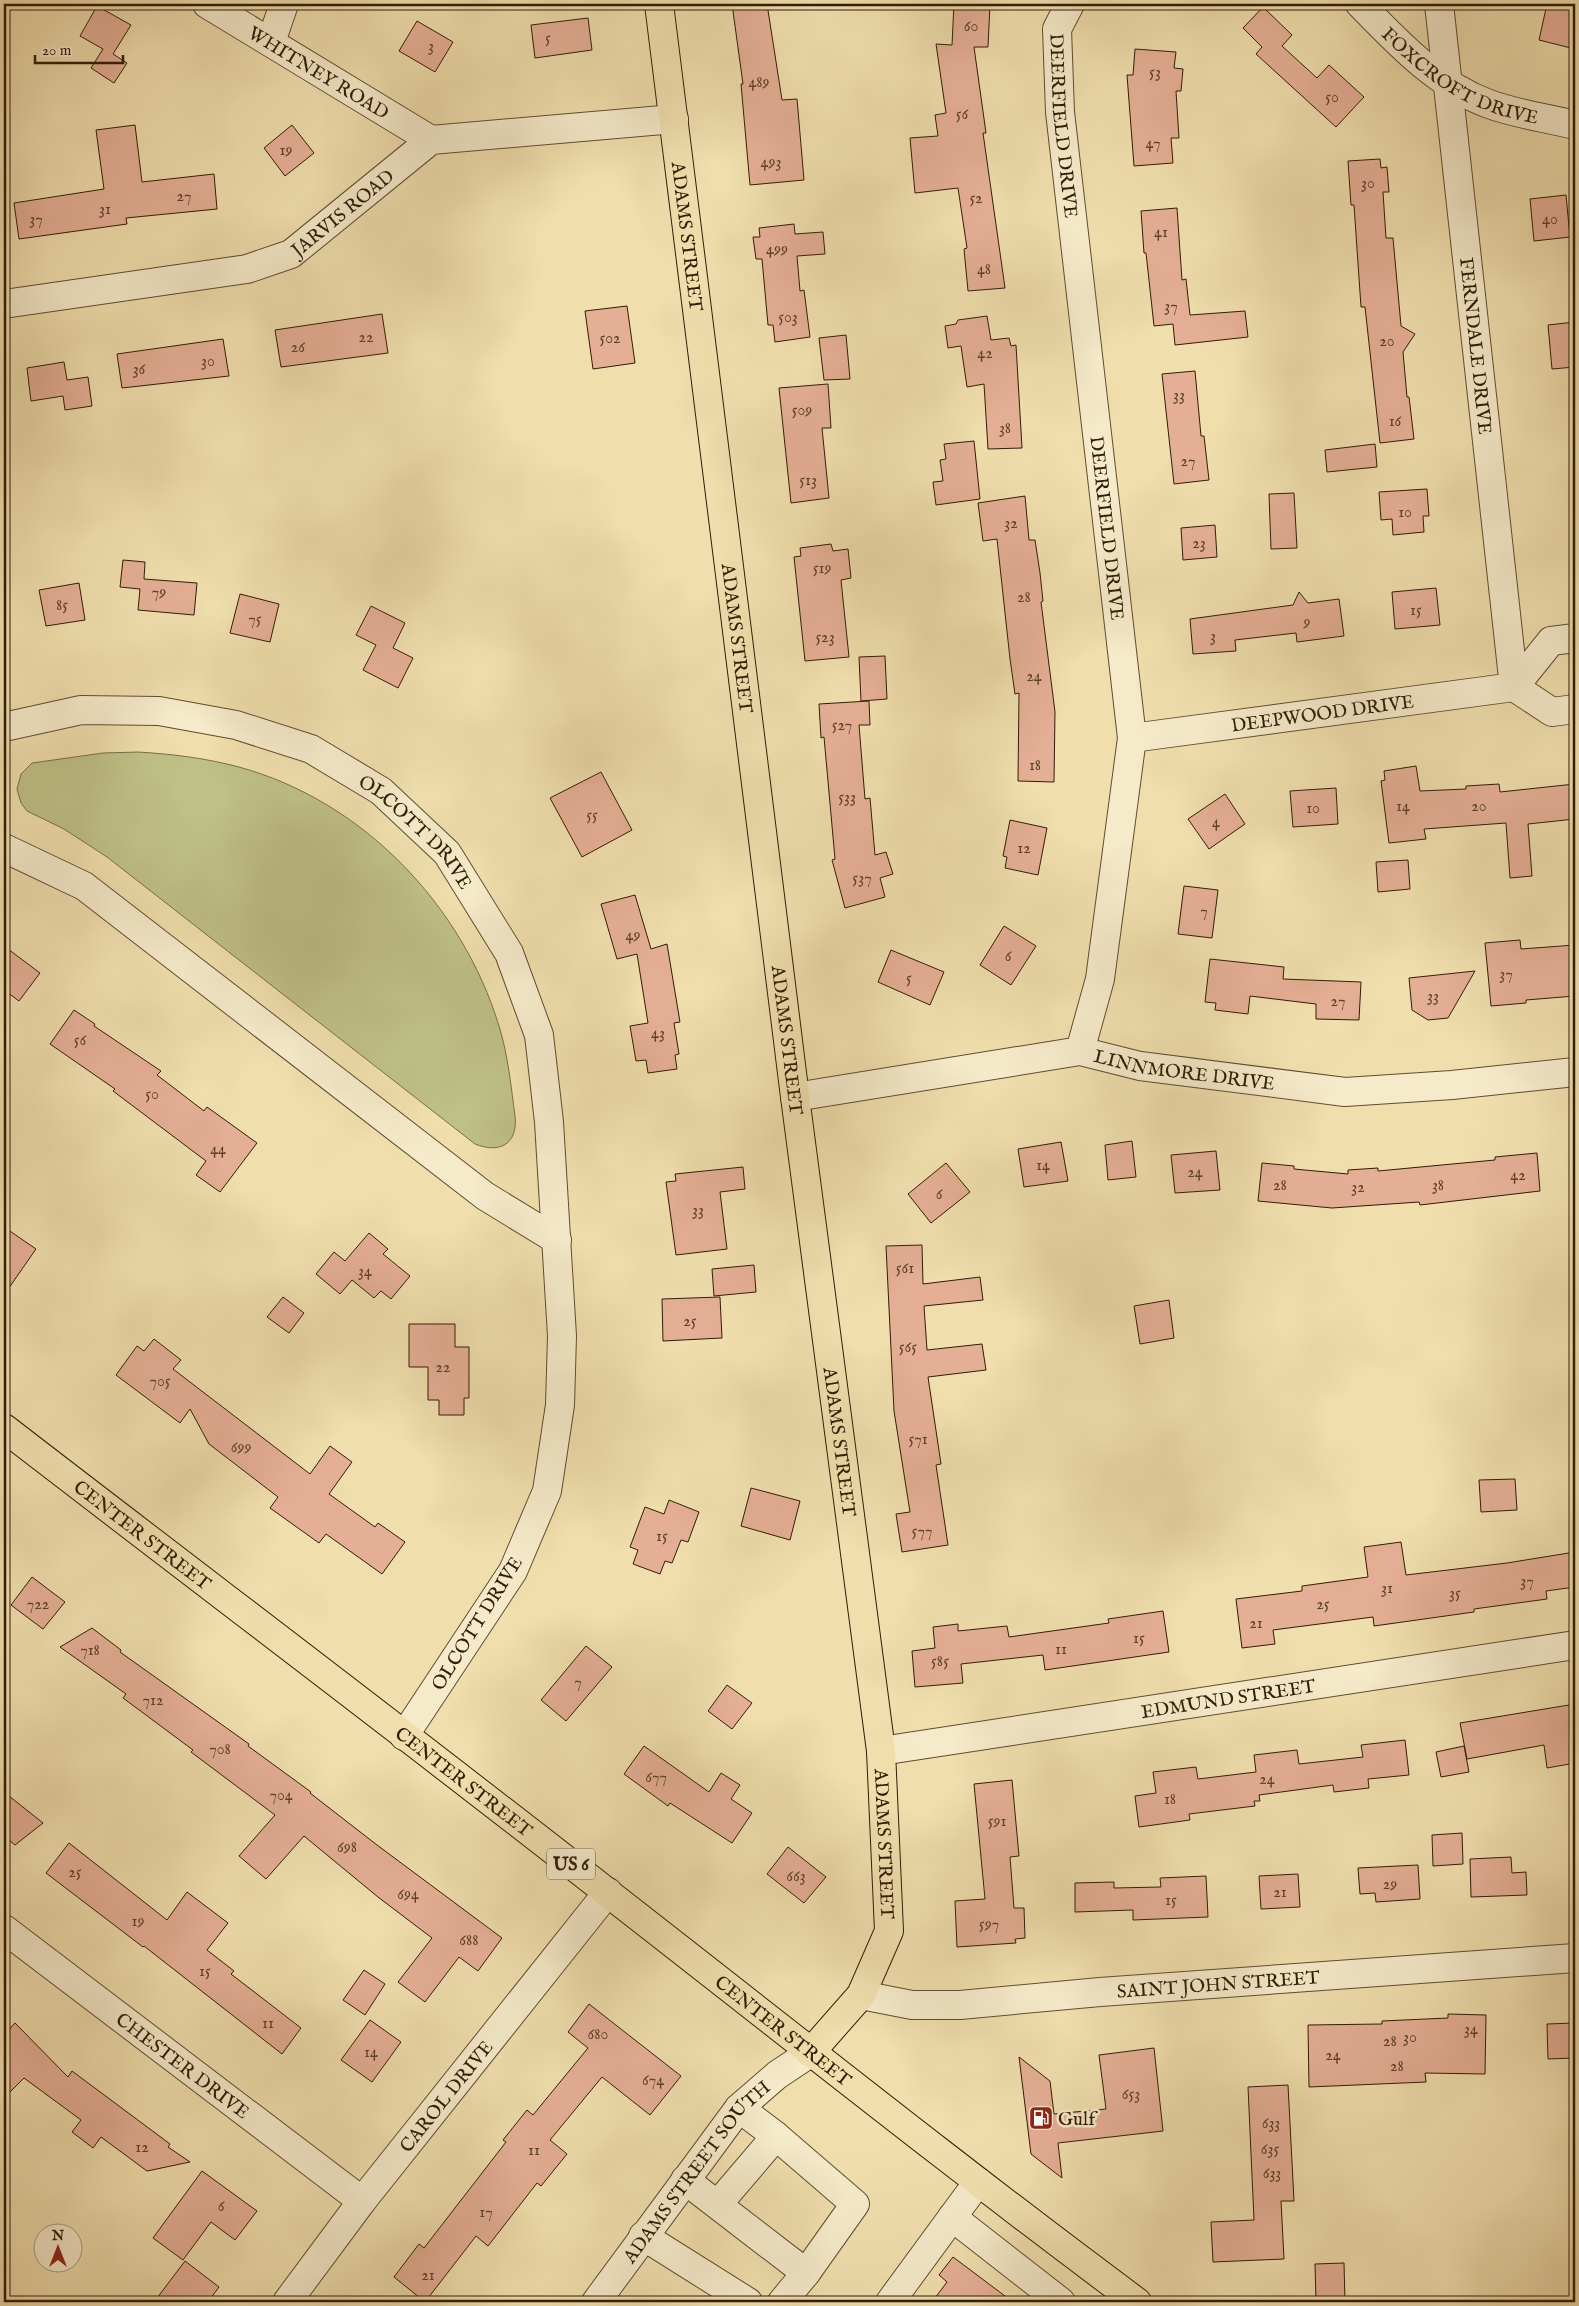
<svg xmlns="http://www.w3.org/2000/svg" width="1579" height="2306" font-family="'IM FELL English',serif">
<rect width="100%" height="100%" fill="#f0dead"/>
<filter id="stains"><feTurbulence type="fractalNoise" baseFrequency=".004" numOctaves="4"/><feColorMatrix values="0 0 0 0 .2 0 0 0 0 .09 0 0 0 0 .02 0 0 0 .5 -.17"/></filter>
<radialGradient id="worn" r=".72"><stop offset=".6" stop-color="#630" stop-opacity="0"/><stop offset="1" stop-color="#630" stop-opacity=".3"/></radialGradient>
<path fill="#bec086" stroke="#786e46" d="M138 752C172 754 205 758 239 767 363 801 462 905 499 1026 508 1055 511 1086 515 1116 518 1144 500 1154 475 1144L107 857 64 829 27 811 21 803 17 789 21 774 32 763 103 753Z"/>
<g fill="#e5af95" stroke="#311c07">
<path d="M732 4H767L782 100 797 99 804 180 750 185 741 84H743Z"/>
<path d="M954 4H990L988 47H974L986 133H983L1005 288 968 291 964 249 967 248 958 188 915 193 910 138 938 136 935 115 946 113 936 44 952 45Z"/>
<path d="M1547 4 1575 9V49L1539 40Z"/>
<path d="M97 6 131 25 113 54 127 63 114 83 91 68 103 49 80 36Z"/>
<path d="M1263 7 1292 35 1282 46 1317 78 1329 65 1364 97 1336 127 1256 54 1262 47 1243 28Z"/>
<path d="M588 18 592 50 535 58 531 25Z"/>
<path d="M417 21 453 42 435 72 399 51Z"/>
<path d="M1135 49 1176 52 1174 68 1183 69 1181 91H1176L1179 138H1171L1173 163 1134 166 1127 75H1133Z"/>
<path d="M135 125 142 182 214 174 217 209 126 218 127 224 19 239 14 203 104 189 96 130Z"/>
<path d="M292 125 314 153 285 176 264 148Z"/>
<path d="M1380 159 1381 168 1387 167 1389 192H1383L1386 238H1393L1401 326 1415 334 1403 352 1407 397H1409L1414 439 1380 443 1365 307H1361L1354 205H1351L1348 161Z"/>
<path d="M1566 195 1570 237 1534 241 1530 199Z"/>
<path d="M1177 208 1182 280 1186 279 1190 315 1245 311 1248 337 1175 345 1173 324 1154 326 1146 253H1144L1141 211Z"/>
<path d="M794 224 795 234 823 232 825 254 797 256 800 291 804 290 810 337 775 342 773 325H768L762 259H756L753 237H760L759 228Z"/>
<path d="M627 306 635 363 593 369 585 311Z"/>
<path d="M382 314 388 353 281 367 275 330Z"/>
<path d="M987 316 991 340 1009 338 1011 346 1016 345 1022 448 988 449 984 384 967 387 961 346 948 348 945 326 956 324 958 320Z"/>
<path d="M1575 322V367L1552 369 1548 325Z"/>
<path d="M846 335 850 379 824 380 819 338Z"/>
<path d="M223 339 229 376 122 388 117 354Z"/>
<path d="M64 362 67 380 88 377 92 406 65 410 63 396 31 401 27 368Z"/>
<path d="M1195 371 1201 436H1204L1209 480 1174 484 1162 374Z"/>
<path d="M828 384 831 428H822L829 498 791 503 779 388Z"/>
<path d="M974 441 980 499 936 505 933 482 943 481 940 460 946 459 944 444Z"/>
<path d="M1375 444 1377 467 1327 472 1325 450Z"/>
<path d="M1427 489 1429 516H1423L1424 532 1393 535 1392 519 1381 520 1379 492Z"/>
<path d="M1294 493 1297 548 1271 549 1269 494Z"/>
<path d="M1025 496 1029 540H1035L1040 573 1043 601 1041 602 1055 712 1054 782 1018 781 1019 693 1015 694 1010 659 997 539 983 541 978 503Z"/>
<path d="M1215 525 1217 557 1183 560 1181 528Z"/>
<path d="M831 544 833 551 848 549 851 578 841 580 849 657 805 661 794 557 801 556 800 548Z"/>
<path d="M123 560 145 562 144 579 197 583 194 615 138 610 140 589 120 587Z"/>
<path d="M79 583 85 620 46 626 39 590Z"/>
<path d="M1436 588 1440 625 1395 629 1392 592Z"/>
<path d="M1299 592 1308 603 1339 599 1344 636 1297 642 1296 633 1235 640 1236 651 1193 654 1190 619 1293 605Z"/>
<path d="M240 594 279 604 270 642 230 633Z"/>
<path d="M371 606 405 623 393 648 413 658 398 688 363 670 376 645 356 635Z"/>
<path d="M885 656 887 699 861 701 859 657Z"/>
<path d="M869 701 870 725H859L865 799 870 798 875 855 886 852 893 874 880 878 885 897 845 908 832 860 835 859 824 737 821 738 819 704Z"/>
<path d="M1416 766 1420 791 1466 789V786L1499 784 1500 792 1575 784V819L1528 824 1532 876 1510 878 1506 823 1424 829 1426 839 1389 843 1381 781 1385 780 1384 771Z"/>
<path d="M601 772 632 830 582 857 550 798Z"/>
<path d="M1336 788 1338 824 1293 827 1290 791Z"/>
<path d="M1225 794 1245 824 1209 849 1188 819Z"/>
<path d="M1010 820 1047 828 1038 875 1005 868 1007 857 1003 856Z"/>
<path d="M1408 860 1410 889 1378 892 1376 862Z"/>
<path d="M1184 886 1218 890 1212 938 1178 934Z"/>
<path d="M635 895 651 949 667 944 680 1022 674 1023 679 1054 675 1055 677 1069 648 1073 646 1060 636 1061 630 1026 648 1023 637 954 617 959 601 904Z"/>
<path d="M1004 926 1036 946 1011 985 980 965Z"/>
<path d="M1520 940 1521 949 1575 945V996L1526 1000V1003L1491 1006 1485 943Z"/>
<path d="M4 946 40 973 19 1001 4 990Z"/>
<path d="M891 950 944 972 930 1005 878 982Z"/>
<path d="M1210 959 1284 967 1283 979 1361 982 1359 1020 1316 1019V1004L1250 996 1248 1014 1215 1010 1216 1003 1205 1002Z"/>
<path d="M1475 971 1448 1018 1428 1020 1412 1010 1409 978Z"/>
<path d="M74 1010 95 1024 94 1026 161 1071 157 1075 204 1111 207 1107 257 1143 220 1192 196 1175 206 1161 113 1091 115 1089 50 1044Z"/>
<path d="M1132 1141 1136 1177 1108 1180 1105 1145Z"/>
<path d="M1061 1142 1068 1181 1024 1187 1018 1149Z"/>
<path d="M1216 1151 1220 1190 1175 1193 1171 1155Z"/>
<path d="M1537 1153 1540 1191 1420 1205 1419 1202 1332 1208 1258 1201 1262 1163 1294 1166V1169L1348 1174V1170L1378 1168V1171L1495 1160V1157Z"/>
<path d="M946 1163 970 1192 931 1223 908 1194Z"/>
<path d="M743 1167 745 1189 720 1192 727 1249 676 1255 666 1182 676 1181 675 1174Z"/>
<path d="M4 1227 36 1249 4 1295Z"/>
<path d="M369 1233 388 1249 383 1254 410 1276 391 1299 381 1291 374 1298 352 1280 340 1294 316 1274 334 1252 345 1261Z"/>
<path d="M922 1245 923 1284 980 1277 983 1300 924 1306 927 1350 982 1344 986 1370 928 1377 941 1464 936 1465 948 1545 902 1552 896 1514 910 1512 894 1411 886 1246Z"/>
<path d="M754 1265 756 1292 714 1296 712 1269Z"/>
<path d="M283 1297 304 1313 289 1333 267 1317Z"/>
<path d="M720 1297 722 1338 663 1341 662 1299Z"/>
<path d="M1169 1300 1174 1338 1140 1344 1134 1306Z"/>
<path d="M409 1324H455V1347H469V1398H464V1415H439V1400H428V1367H409Z"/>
<path d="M154 1339 181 1360 173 1369 310 1474 330 1446 352 1462 329 1494 375 1527 378 1523 405 1542 382 1574 326 1534 319 1543 270 1508 278 1497 209 1444 190 1409 180 1423 116 1375 137 1346 144 1351Z"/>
<path d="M1515 1479 1517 1510 1481 1512 1479 1480Z"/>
<path d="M751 1488 800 1501 790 1540 741 1526Z"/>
<path d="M669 1500 699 1512 688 1542 681 1540 672 1563 665 1561 660 1574 633 1564 638 1550 630 1547 645 1507 664 1514Z"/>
<path d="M1401 1542 1406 1575 1507 1563 1575 1552V1587L1546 1591 1547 1599 1474 1609V1612L1374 1626 1373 1617 1273 1630 1275 1644 1242 1648 1236 1599 1302 1591V1586L1368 1577 1364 1547Z"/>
<path d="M32 1577 65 1602 43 1629 11 1605Z"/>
<path d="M1163 1611 1169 1652 1045 1670 1043 1655 961 1664 963 1683 915 1687 912 1651 935 1648 933 1627 958 1624V1631L1007 1626 1009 1637 1109 1623 1108 1619Z"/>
<path d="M92 1628 121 1650 120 1652 249 1744 248 1746 311 1792 310 1793 377 1845 502 1938 478 1971 459 1957 425 2002 398 1982 432 1938 378 1897 304 1836 266 1879 239 1856 275 1815 191 1752 193 1750 123 1698 126 1694 60 1647Z"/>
<path d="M586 1646 612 1667 566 1721 541 1700Z"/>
<path d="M727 1685 752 1703 732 1729 708 1711Z"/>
<path d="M1575 1704V1763L1547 1768 1544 1745 1467 1759 1460 1723Z"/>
<path d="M1405 1740 1409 1775 1368 1779 1369 1788 1334 1792 1333 1785 1259 1795 1260 1801H1254L1255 1806 1189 1814 1190 1820 1139 1827 1135 1796 1156 1793 1153 1772 1196 1767 1198 1779 1256 1772 1254 1755 1297 1750 1299 1764 1363 1757 1361 1745Z"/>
<path d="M644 1746 709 1792 721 1773 740 1785 731 1799 752 1813 732 1843 670 1803 668 1806 624 1774Z"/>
<path d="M1464 1746 1469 1772 1441 1777 1436 1752Z"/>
<path d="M1012 1780 1019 1856 1010 1857 1014 1908H1024L1025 1938 1015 1939 1016 1943 957 1947 955 1901 985 1899 974 1784Z"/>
<path d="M4 1792 43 1823 15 1845 4 1836Z"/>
<path d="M1462 1833 1463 1864 1433 1866 1432 1835Z"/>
<path d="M69 1843 167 1920 187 1892 228 1923 207 1950 234 1971 231 1974 301 2028 282 2054 144 1946 143 1947 46 1873Z"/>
<path d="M788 1847 826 1877 804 1903 767 1874Z"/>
<path d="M1511 1857 1512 1873 1526 1872 1527 1895 1471 1897 1470 1859Z"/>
<path d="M1418 1865 1420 1899 1376 1902 1375 1893 1360 1894 1358 1868Z"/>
<path d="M1298 1874 1300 1907 1261 1909 1259 1876Z"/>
<path d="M1206 1876 1208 1917 1133 1920V1910L1075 1912V1883L1114 1882V1888L1161 1887 1160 1878Z"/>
<path d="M364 1970 385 1984 365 2015 343 2000Z"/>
<path d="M589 2004 681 2076 650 2115 602 2077 550 2140 567 2154 541 2186 537 2183 488 2246 476 2236 425 2302 394 2277 419 2244 424 2248 506 2142 503 2140 527 2110 533 2115 588 2048 568 2032Z"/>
<path d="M1448 2014 1486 2015 1485 2074 1425 2073 1426 2082 1309 2087 1308 2025 1382 2024V2021L1448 2018Z"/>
<path d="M370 2020 401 2042 372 2082 341 2060Z"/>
<path d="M15 2023 68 2077 72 2071 170 2144 168 2147 190 2162 147 2171 101 2137 93 2148 72 2132 81 2120 24 2078 4 2098V2035Z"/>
<path d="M1575 2023V2058L1548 2059 1547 2024Z"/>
<path d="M1154 2048 1163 2131 1058 2143 1062 2178 1031 2154 1019 2057 1050 2081 1054 2114 1106 2109 1099 2055Z"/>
<path d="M1288 2085 1294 2201H1281L1284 2259 1213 2262 1211 2222 1254 2220 1248 2087Z"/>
<path d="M202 2171 257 2211 235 2240 211 2222 183 2260 153 2238Z"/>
<path d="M953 2257 1013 2302H932L947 2282 939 2275Z"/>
<path d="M185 2261 219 2287 208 2302H154Z"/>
<path d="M1344 2263 1345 2302H1316L1315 2264Z"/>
</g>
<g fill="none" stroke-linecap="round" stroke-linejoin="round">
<defs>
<g id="minor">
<path id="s1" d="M207 4 431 140"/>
<path id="s2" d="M1070 4 1057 29 1060 112 1132 738 1100 979 1080 1051"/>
<path id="s3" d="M1360 4C1398 43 1437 85 1489 104 1516 114 1547 118 1575 125"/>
<path id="s4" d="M1439 4 1514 687"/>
<path d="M271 42 284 4"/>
<path id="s5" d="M4 304 247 269 291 254 431 140 674 119"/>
<path d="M1514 687 1551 641 1575 638"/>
<path id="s6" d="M4 727 81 710 159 711 236 725 311 749 381 791 447 853 509 953 539 1035 549 1122 562 1336 560 1405 547 1491 513 1571 404 1736"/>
<path id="s7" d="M1132 738 1514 687 1552 712 1575 709"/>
<path d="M4 848 84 886 485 1196 557 1240"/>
<path id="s8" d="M795 1097 1080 1051 1140 1066 1345 1092 1452 1085 1575 1072"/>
<path id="s9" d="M881 1751 1575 1645"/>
<path id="s10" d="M4 1929 362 2201"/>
<path id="s11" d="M861 1995 912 2005H960L1100 1992 1575 1958"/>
<path d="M739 2108 776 2136 855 2204 806 2273 782 2302"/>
<path d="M685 2180 806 2273"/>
<path d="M718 2204 776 2136"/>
<path d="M952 2217 1061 2302"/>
<path d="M643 2236 748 2302"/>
<path id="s12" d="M287 2302 362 2201 608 1892"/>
<path id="s13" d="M596 2302 739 2108 777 2075 810 2053"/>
<path d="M890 2302 978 2182"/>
</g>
<g id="major">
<path id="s14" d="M659 4 795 1097 881 1751 889 1931 861 1995 810 2053"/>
<path id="s15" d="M4 1428C205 1583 408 1736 608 1893 784 2030 958 2169 1137 2302"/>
</g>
</defs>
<use href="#minor" stroke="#614c30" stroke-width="30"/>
<use href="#major" stroke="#311c07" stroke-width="30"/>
<use href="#minor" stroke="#f5eaca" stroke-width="28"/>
<use href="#major" stroke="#f0dead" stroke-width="28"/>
</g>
<defs>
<symbol id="fuel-square" viewBox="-11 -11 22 22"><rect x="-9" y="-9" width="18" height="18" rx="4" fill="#8f2418" stroke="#f5eaca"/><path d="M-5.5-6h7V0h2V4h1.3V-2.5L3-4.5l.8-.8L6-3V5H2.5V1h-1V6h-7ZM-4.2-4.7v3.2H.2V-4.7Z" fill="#fff"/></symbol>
</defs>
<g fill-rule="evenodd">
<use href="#fuel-square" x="1027" y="2104" width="28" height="28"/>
</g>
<g text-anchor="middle" stroke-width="5" stroke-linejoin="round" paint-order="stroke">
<g font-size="16" fill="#5e412a">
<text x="971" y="31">60</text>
<text x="548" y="43">5</text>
<text x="431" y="51">3</text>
<text x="1155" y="77">53</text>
<text x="759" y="87">489</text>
<text x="1332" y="102">50</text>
<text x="962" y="119">56</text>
<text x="1153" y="148">47</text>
<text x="286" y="155">19</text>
<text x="771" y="167">493</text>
<text x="1368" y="188">30</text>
<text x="184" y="201">27</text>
<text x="976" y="203">52</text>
<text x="105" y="214">31</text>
<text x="36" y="224">37</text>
<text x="1550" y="224">40</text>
<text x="1161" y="237">41</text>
<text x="777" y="254">499</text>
<text x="984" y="274">48</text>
<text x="1171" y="311">37</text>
<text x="788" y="322">503</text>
<text x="366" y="342">22</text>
<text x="610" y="343">502</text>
<text x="1387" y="346">20</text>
<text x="298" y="352">26</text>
<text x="985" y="358">42</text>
<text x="208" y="366">30</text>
<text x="139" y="374">36</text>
<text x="1179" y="400">33</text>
<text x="802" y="415">509</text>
<text x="1395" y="426">16</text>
<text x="1005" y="433">38</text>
<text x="1188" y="466">27</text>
<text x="808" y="485">513</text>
<text x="1405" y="517">10</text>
<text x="1011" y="528">32</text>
<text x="1199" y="548">23</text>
<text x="822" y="573">519</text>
<text x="159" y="597">79</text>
<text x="1024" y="602">28</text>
<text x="62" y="610">85</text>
<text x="1416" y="615">15</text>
<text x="255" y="624">75</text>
<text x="1307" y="627">9</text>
<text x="1213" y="641">3</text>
<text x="825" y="642">523</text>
<text x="1034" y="681">24</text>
<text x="842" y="730">527</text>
<text x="1035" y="770">18</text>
<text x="847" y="802">533</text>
<text x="1403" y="811">14</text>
<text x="1479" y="811">20</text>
<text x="1313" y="813">10</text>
<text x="592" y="820">55</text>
<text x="1216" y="827">4</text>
<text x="1024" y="853">12</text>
<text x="862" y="883">537</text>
<text x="1204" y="916">7</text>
<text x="633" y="940">49</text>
<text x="1008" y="961">6</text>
<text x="1506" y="979">37</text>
<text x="909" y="983">5</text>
<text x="1433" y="1001">33</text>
<text x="1338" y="1006">27</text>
<text x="658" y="1038">43</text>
<text x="80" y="1045">56</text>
<text x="152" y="1099">50</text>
<text x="218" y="1154">44</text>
<text x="1043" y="1170">14</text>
<text x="1195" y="1177">24</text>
<text x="1518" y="1180">42</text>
<text x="1280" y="1190">28</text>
<text x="1438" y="1190">38</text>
<text x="1358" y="1192">32</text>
<text x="939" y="1199">6</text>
<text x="698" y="1215">33</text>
<text x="905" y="1273">561</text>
<text x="365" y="1276">34</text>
<text x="690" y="1326">25</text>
<text x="908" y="1352">565</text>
<text x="443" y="1372">22</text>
<text x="160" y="1386">705</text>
<text x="918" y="1444">571</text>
<text x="241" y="1452">699</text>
<text x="922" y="1536">577</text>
<text x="662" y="1541">15</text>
<text x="1527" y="1586">37</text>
<text x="1387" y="1593">31</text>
<text x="1455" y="1598">35</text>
<text x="38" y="1609">722</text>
<text x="1323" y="1609">25</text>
<text x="1256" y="1628">21</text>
<text x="1139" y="1643">15</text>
<text x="1061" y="1654">11</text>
<text x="90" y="1655">718</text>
<text x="940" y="1666">585</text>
<text x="578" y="1687">7</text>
<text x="153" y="1705">712</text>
<text x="220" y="1754">708</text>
<text x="656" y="1782">677</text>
<text x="1267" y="1784">24</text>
<text x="281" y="1800">704</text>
<text x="1170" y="1804">18</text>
<text x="997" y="1826">591</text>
<text x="347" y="1852">698</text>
<text x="75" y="1877">25</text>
<text x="796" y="1881">663</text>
<text x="1390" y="1889">29</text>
<text x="1280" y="1897">21</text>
<text x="408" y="1899">694</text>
<text x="1171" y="1905">15</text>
<text x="138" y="1926">19</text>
<text x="989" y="1929">597</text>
<text x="469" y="1945">688</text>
<text x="205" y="1976">15</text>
<text x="268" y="2028">11</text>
<text x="1471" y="2034">34</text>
<text x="598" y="2039">680</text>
<text x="1410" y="2042">30</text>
<text x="1390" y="2046">28</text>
<text x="371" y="2057">14</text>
<text x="1333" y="2060">24</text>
<text x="1397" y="2071">28</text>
<text x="653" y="2085">674</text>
<text x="1131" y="2099">653</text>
<text x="1271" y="2128">633</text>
<text x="142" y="2152">12</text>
<text x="1270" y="2154">635</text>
<text x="534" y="2155">11</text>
<text x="1272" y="2178">633</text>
<text x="221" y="2211">6</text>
<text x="486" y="2217">17</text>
<text x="428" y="2280">21</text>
</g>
<rect fill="#f5eaca" stroke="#6c5a42" stroke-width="1" x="547" y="1848.5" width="48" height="31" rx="4"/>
<g font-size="18" font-weight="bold" fill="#311c07">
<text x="571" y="1870">US 6</text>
</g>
<g font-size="19" fill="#311c07" stroke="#f5eaca">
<text dy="7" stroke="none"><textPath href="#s3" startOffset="126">FOXCROFT DRIVE</textPath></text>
<text dy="7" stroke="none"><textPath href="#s1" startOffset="131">WHITNEY ROAD</textPath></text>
<text dy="7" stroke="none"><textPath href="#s2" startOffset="125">DEERFIELD DRIVE</textPath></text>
<text dy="7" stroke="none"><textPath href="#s5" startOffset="358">JARVIS ROAD</textPath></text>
<text dy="7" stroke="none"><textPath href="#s14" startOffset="234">ADAMS STREET</textPath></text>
<text dy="7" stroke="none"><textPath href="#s4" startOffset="344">FERNDALE DRIVE</textPath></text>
<text dy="7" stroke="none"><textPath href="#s2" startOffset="530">DEERFIELD DRIVE</textPath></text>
<text dy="7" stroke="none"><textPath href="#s14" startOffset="639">ADAMS STREET</textPath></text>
<text dy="7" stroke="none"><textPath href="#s7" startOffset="192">DEEPWOOD DRIVE</textPath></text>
<text dy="7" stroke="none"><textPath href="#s6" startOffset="449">OLCOTT DRIVE</textPath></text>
<text dy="7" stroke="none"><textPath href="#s14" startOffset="1044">ADAMS STREET</textPath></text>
<text dy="7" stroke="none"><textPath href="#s8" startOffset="395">LINNMORE DRIVE</textPath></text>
<text dy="7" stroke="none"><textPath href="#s14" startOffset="1449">ADAMS STREET</textPath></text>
<text dy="7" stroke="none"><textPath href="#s15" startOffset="175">CENTER STREET</textPath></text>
<text transform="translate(476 1623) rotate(-58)" y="7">OLCOTT DRIVE</text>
<text dy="7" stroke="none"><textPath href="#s9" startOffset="351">EDMUND STREET</textPath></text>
<text dy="7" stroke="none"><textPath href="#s15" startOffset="580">CENTER STREET</textPath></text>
<text dy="7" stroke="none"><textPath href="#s14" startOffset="1854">ADAMS STREET</textPath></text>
<text dy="7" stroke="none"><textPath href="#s11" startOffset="359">SAINT JOHN STREET</textPath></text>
<text dy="7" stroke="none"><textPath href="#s15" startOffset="985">CENTER STREET</textPath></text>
<text dy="7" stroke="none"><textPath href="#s10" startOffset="225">CHESTER DRIVE</textPath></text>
<text dy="7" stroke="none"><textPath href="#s12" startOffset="260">CAROL DRIVE</textPath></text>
<text dy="7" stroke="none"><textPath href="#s13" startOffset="165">ADAMS STREET SOUTH</textPath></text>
</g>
<g font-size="19" fill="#311c07" stroke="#f5eaca" text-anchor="start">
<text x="1058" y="2125">Gulf</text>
</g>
</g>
<rect width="1579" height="2306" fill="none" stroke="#f0dead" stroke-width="20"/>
<rect x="5" y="5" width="1569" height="2296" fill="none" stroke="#311c07" stroke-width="2.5"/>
<rect x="10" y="10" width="1559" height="2286" fill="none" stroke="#311c07"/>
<g transform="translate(58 2248)"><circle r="24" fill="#f5eaca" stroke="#a7987c"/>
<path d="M0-4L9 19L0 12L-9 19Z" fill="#8f2418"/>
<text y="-8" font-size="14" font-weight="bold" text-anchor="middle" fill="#311c07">N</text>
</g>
<path d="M35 55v8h88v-8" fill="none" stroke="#311c07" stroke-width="2.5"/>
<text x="42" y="55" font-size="15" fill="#311c07" stroke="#f5eaca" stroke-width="4" paint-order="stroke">20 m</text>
<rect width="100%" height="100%" filter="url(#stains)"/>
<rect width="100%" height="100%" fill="url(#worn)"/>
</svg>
